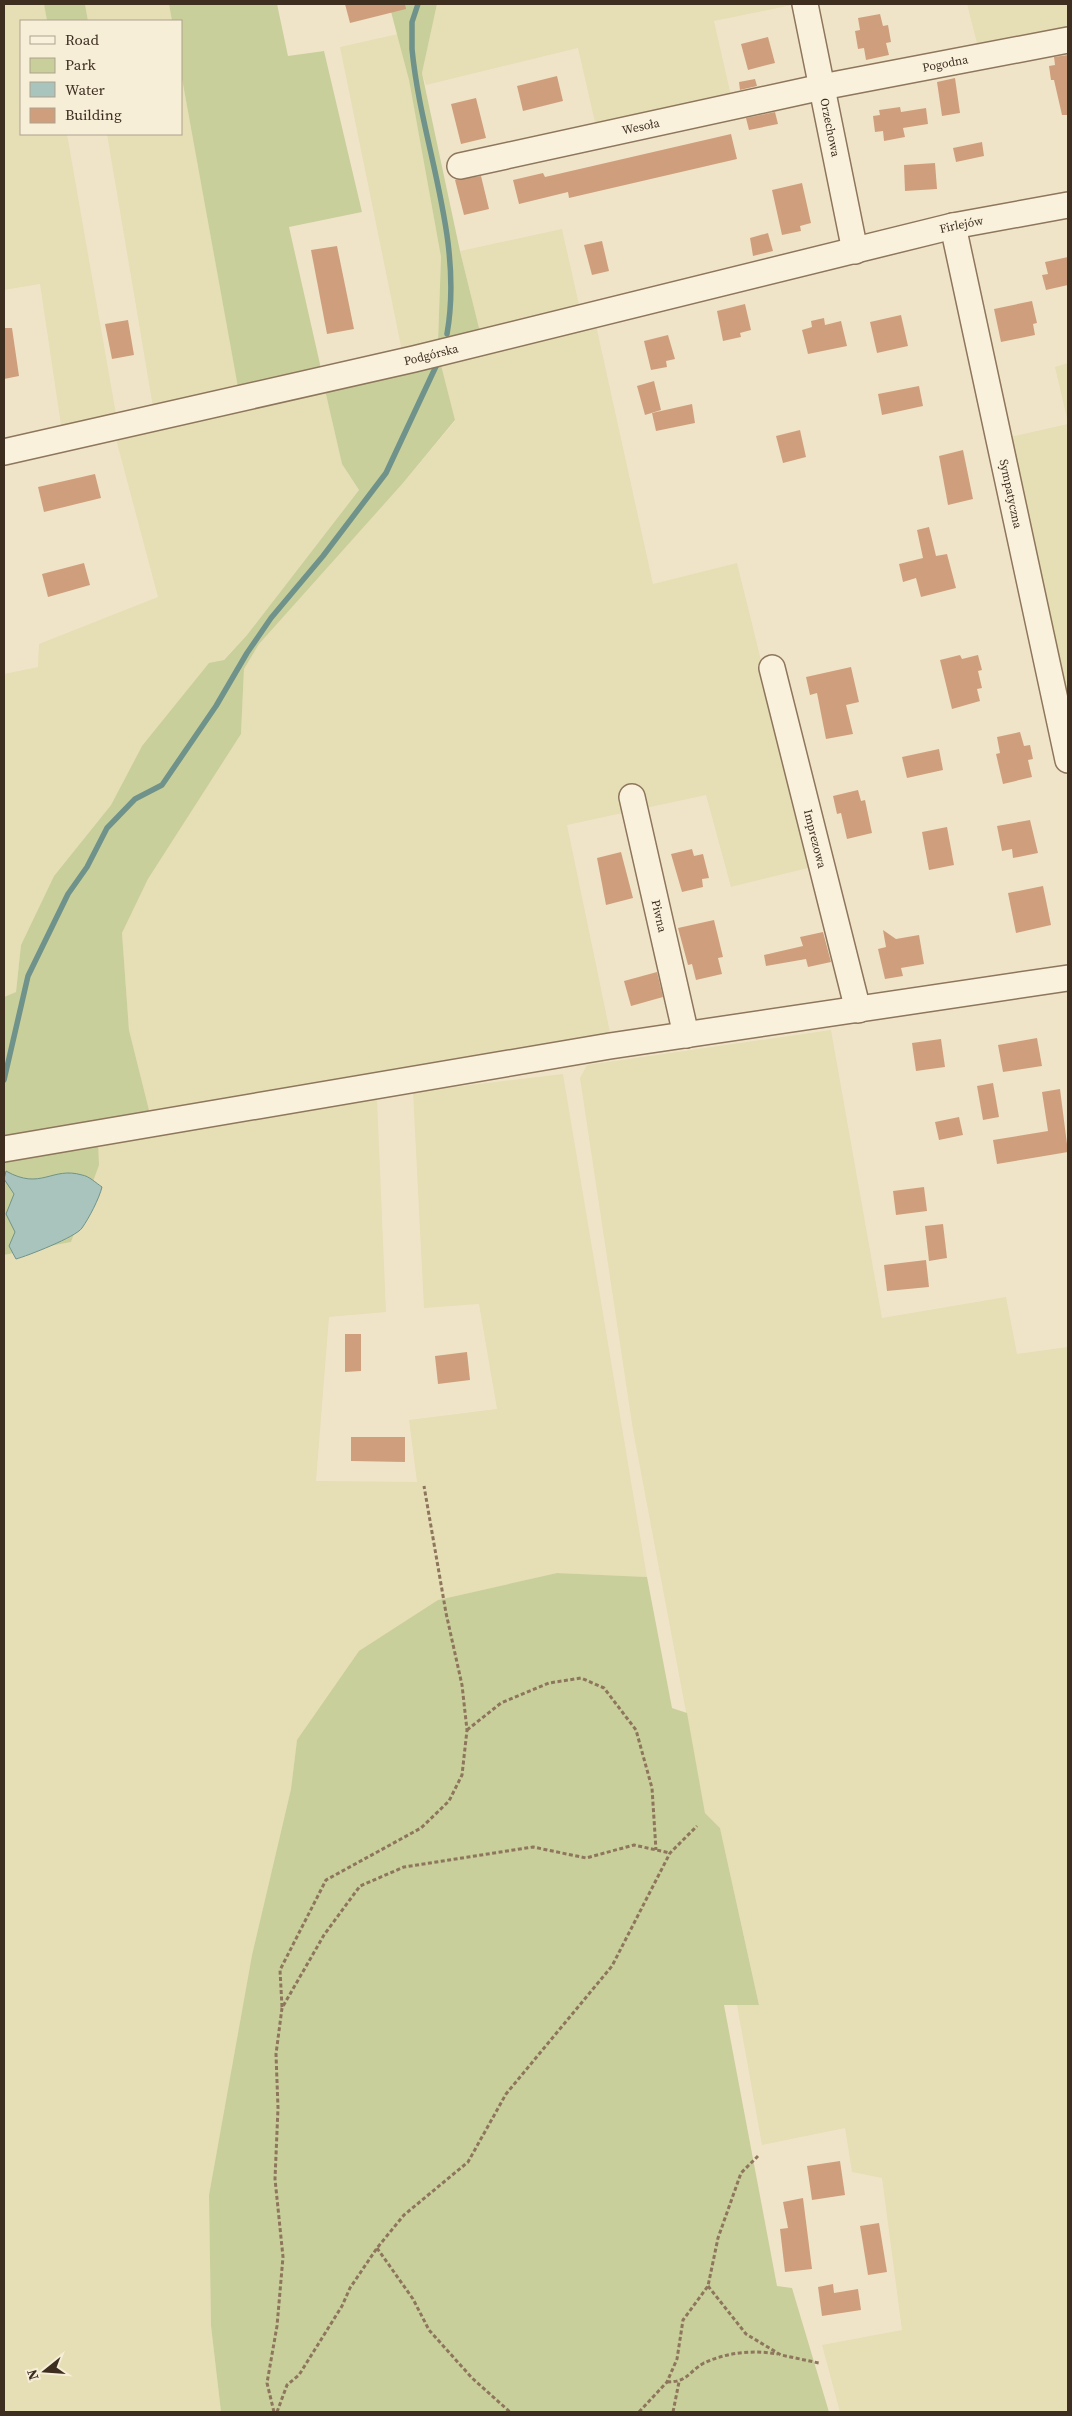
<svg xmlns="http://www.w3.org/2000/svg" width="1072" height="2416" font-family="'Source Serif 4',serif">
<rect width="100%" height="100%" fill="#f0e4c8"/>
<g fill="#e6deb5">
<path d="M4 4H44L47 21H21V134H67L117 420 61 425 40 284 4 290Z"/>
<path d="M85 4H169L172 21H88Z"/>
<path d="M437 4H797L714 21 732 100 597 131 578 48 426 85 422 73Z"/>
<path d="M967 4H1068V38L980 55Z"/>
<path d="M398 34 409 80 441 257 438 342 402 351 340 47Z"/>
<path d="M181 73 239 393 154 413 107 134H181Z"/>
<path d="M562 229 580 309 480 332 460 251Z"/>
<path d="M596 325 653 584 737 563 812 867 731 887 706 795 567 825 611 1037 151 1118 129 1030 122 933 148 879 241 734 244 669 259 644 286 612 403 483 455 421 441 365Z"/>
<path d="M1068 363V423L1055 367Z"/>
<path d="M325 390 342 464 359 490 247 635 142 746 111 805 54 876 21 945 16 992 4 997V674L38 667 39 644 158 597 116 439Z"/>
<path d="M1068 424V723L1006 438Z"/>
<path d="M831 1030 882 1318 1006 1297 1017 1354 1068 1347V2412H840L822 2345 902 2330 882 2178 852 2172 845 2128 762 2145 737 2005 759 2004 720 1828 705 1813 633 1430 580 1078 587 1065Z"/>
<path d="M563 1074 647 1577 557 1573 438 1600 297 1740 291 1789 252 1955 209 2195 211 2326 221 2412H4V1255L71 1242 98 1143 377 1099 386 1312 329 1317 316 1481 417 1482 409 1420 497 1409 479 1304 424 1308 413 1092Z"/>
</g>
<g fill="#c9cf9b">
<path d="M44 4H85L88 21H47Z"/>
<path d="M169 4H277L288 56 324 51 362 212 289 227 322 373 239 393 181 73V21H172Z"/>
<path d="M389 4H437L422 73 460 251 480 332 438 342 441 257 409 80Z"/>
<path d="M441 365 455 420 403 483 259 644 244 669 241 734 148 879 122 933 129 1030 151 1118 4 1141V997L16 992 21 945 54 876 111 805 142 746 209 663 224 660 247 635 359 490 342 464 325 390Z"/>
<path d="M98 1143 99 1165 71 1242 4 1255V1160Z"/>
<path d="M557 1573 647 1577 672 1708 687 1713 705 1813 720 1828 759 2005H724L777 2286 792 2288 829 2412H221L211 2326 209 2195 252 1955 291 1789 297 1740 359 1651 438 1600Z"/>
</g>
<path fill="#a9c4bc" stroke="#6f938a" d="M6 1171C41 1191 52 1166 82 1175 89 1176 96 1183 102 1187 99 1199 89 1218 82 1228 76 1237 27 1256 16 1259L9 1246 15 1232 6 1214 14 1194 4 1179Z"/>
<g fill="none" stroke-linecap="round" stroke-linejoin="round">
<g stroke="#6f938a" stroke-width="5.5">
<path d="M418 4 412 22V49C421 144 464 238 447 334"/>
<path d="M4 1080 28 976 68 894 87 867 107 828 135 799 162 785 216 706 247 653 271 618 323 556 386 473 438 362"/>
</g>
</g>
<g fill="#cf9f7d">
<path d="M345 4H405L406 9 350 23Z"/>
<path d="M880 14 883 26 888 25 891 42 886 43 889 55 866 60 864 48 858 49 855 31 860 30 858 18Z"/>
<path d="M768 37 775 63 748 70 741 44Z"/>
<path d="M1068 55V115H1062L1054 80H1051L1049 66 1055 65 1054 57Z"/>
<path d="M557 76 563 101 523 111 517 86Z"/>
<path d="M955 78 960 113 942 116 937 82Z"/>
<path d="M755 79 757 86 740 90 739 82Z"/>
<path d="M476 98 486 138 461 144 451 104Z"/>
<path d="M900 107 901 112 926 108 928 124 903 128 905 137 884 141 883 131 875 132 873 116 880 115 879 110Z"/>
<path d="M775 112 778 124 749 130 746 118Z"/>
<path d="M731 134 737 159 569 198 568 192 519 204 513 180 543 173 545 177Z"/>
<path d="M982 142 984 156 956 162 953 148Z"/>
<path d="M935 163 937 189 905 191 904 165Z"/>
<path d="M481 176 489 209 464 215 455 180Z"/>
<path d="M802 183 811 223 800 226 801 231 782 235 772 190Z"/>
<path d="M768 233 773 251 753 256 750 238Z"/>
<path d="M602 241 609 271 592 275 584 245Z"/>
<path d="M337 246 354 329 327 334 311 250Z"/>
<path d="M1068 257V285L1046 290 1042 275 1048 274 1045 262Z"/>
<path d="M1032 301 1037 323 1033 324 1035 335 1001 342 994 309Z"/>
<path d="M745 304 751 330 740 333 741 337 723 341 717 311Z"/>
<path d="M901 315 908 346 877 353 870 322Z"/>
<path d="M824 318 825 325 841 321 847 346 808 354 802 330 812 327 811 321Z"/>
<path d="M128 320 134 355 112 359 105 324Z"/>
<path d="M4 328H12L19 376 4 379Z"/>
<path d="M668 335 675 359 666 361 667 367 651 370 644 341Z"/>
<path d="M654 381 661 410 645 415 637 386Z"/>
<path d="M919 386 923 406 882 415 878 394Z"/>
<path d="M692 404 695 423 656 431 652 413Z"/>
<path d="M800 430 806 457 783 463 776 436Z"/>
<path d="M963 450 973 499 948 505 939 456Z"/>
<path d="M95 474 101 498 44 512 38 487Z"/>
<path d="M929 527 936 556 947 554 956 588 921 597 916 578 903 582 899 564 923 558 917 530Z"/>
<path d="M84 563 90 585 48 597 42 574Z"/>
<path d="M960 655 962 659 978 655 982 670 978 671 982 688 977 689 980 701 952 709 940 660Z"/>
<path d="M851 667 859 702 846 705 853 734 826 739 817 693 810 695 806 677Z"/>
<path d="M1020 732 1024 746 1030 745 1033 759 1028 760 1032 777 1003 784 996 754 1000 753 997 737Z"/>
<path d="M939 749 943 770 907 778 902 757Z"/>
<path d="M858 790 861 801 865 800 872 833 847 839 841 813 837 814 833 796Z"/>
<path d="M1030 820 1038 853 1013 858 1012 849 1002 851 997 826Z"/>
<path d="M947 827 954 865 929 870 922 832Z"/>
<path d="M692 849 694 856 703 854 709 878 702 879 703 887 682 892 671 854Z"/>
<path d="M621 852 633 898 606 905 597 858Z"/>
<path d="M1043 886 1051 925 1016 933 1008 893Z"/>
<path d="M714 920 723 957 718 958 722 974 696 980 692 964 688 965 678 928Z"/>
<path d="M883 930 896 939 919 935 924 964 901 968 903 976 885 979 878 949 886 947Z"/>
<path d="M823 932 831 962 808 967 806 959 766 966 764 955 803 946 800 937Z"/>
<path d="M657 972 663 997 631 1006 624 981Z"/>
<path d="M1037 1038 1042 1066 1003 1072 998 1045Z"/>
<path d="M941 1039 945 1067 916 1071 912 1043Z"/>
<path d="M993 1083 999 1117 983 1120 977 1086Z"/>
<path d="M1060 1089 1068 1152 997 1164 993 1140 1048 1131 1042 1092Z"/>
<path d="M959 1117 963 1135 939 1140 935 1122Z"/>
<path d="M924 1187 927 1211 896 1215 893 1191Z"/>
<path d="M943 1224 947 1258 929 1261 925 1226Z"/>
<path d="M926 1260 929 1287 887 1291 884 1265Z"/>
<path d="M345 1334H361V1371L345 1372Z"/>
<path d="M467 1352 470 1380 438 1384 435 1356Z"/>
<path d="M351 1437H405V1462L351 1461Z"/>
<path d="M840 2161 845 2195 812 2200 807 2166Z"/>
<path d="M803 2198 812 2269 785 2272 780 2229 788 2228 783 2202Z"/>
<path d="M879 2223 887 2272 868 2275 860 2226Z"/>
<path d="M833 2284 834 2293 858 2289 861 2310 822 2316 818 2287Z"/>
</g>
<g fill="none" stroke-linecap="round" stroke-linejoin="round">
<defs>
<g id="minor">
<path id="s1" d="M805 4 855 251"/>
<path id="s2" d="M460 166 822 87 1068 40"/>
<path id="s3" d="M953 226 1068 760"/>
<path id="s4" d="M4 452 414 359 953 226 1068 205"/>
<path id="s5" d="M772 668 858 1010"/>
<path id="s6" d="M632 797 686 1035"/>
<path d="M4 1149 610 1046 1068 978"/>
</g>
</defs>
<use href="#minor" stroke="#8d765c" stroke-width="28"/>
<g stroke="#8d765c" stroke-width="3" stroke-dasharray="4 2.5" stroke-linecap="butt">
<path d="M467 1730 501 1703 549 1683 581 1678 604 1688 636 1730 652 1788 656 1850"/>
<path d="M282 2007 280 1970 326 1880 421 1828 449 1801 462 1775 467 1730 462 1685 446 1613 424 1486"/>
<path d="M377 2248 413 2299 429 2330 472 2378 510 2412"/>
<path d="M708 2286 746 2334 781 2355 819 2363"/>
<path d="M667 2382C688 2382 688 2372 704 2363 727 2352 754 2350 778 2354"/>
<path d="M274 2412 267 2383 277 2326 283 2257 275 2179 278 2108 276 2054 282 2008 324 1935 360 1886 404 1867 533 1847 586 1858 634 1845 670 1853"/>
<path d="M277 2412 287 2385 299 2375 342 2306 350 2288 377 2248 404 2215 468 2162 506 2094 612 1966 670 1853 697 1826"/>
<path d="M639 2412 667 2382 677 2359 683 2320 708 2286 718 2238 741 2173 758 2156"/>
<path d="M673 2412 679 2382"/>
</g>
<use href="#minor" stroke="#faf1dc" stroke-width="25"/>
</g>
<g text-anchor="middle" stroke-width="4" stroke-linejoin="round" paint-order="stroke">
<g font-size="12" fill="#3d2e20" stroke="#f7eed8">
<text dy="4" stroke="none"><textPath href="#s2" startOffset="496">Pogodna</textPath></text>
<text dy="4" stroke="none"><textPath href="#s2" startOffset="185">Wesoła</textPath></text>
<text dy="4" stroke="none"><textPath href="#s1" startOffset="126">Orzechowa</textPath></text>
<text dy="4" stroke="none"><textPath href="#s4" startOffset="984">Firlejów</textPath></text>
<text dy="4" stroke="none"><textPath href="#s4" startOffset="438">Podgórska</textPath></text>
<text dy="4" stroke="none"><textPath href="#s3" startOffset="274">Sympatyczna</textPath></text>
<text dy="4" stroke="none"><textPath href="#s5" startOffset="176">Imprezowa</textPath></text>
<text dy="4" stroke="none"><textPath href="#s6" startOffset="122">Piwna</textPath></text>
</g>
</g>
<rect width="1072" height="2416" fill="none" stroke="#3d2e20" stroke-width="10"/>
<rect x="20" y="20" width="162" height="115" fill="#f7eed8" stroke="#ada18e"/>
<rect x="30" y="36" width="25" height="8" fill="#faf1dc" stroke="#ada18e"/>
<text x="65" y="45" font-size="15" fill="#3d2e20">Road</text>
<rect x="30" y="58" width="25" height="15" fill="#c9cf9b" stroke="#ada18e"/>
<text x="65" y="70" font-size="15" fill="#3d2e20">Park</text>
<rect x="30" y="82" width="25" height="15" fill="#a9c4bc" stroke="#ada18e"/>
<text x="65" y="95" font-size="15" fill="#3d2e20">Water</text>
<rect x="30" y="108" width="25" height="15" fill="#cf9f7d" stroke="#ada18e"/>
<text x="65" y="120" font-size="15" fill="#3d2e20">Building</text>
<g transform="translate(45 2371) rotate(253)" stroke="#f7eed8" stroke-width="4" paint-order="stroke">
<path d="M0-4L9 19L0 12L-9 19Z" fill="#3d2e20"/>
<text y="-8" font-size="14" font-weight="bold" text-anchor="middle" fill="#3d2e20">N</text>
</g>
</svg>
